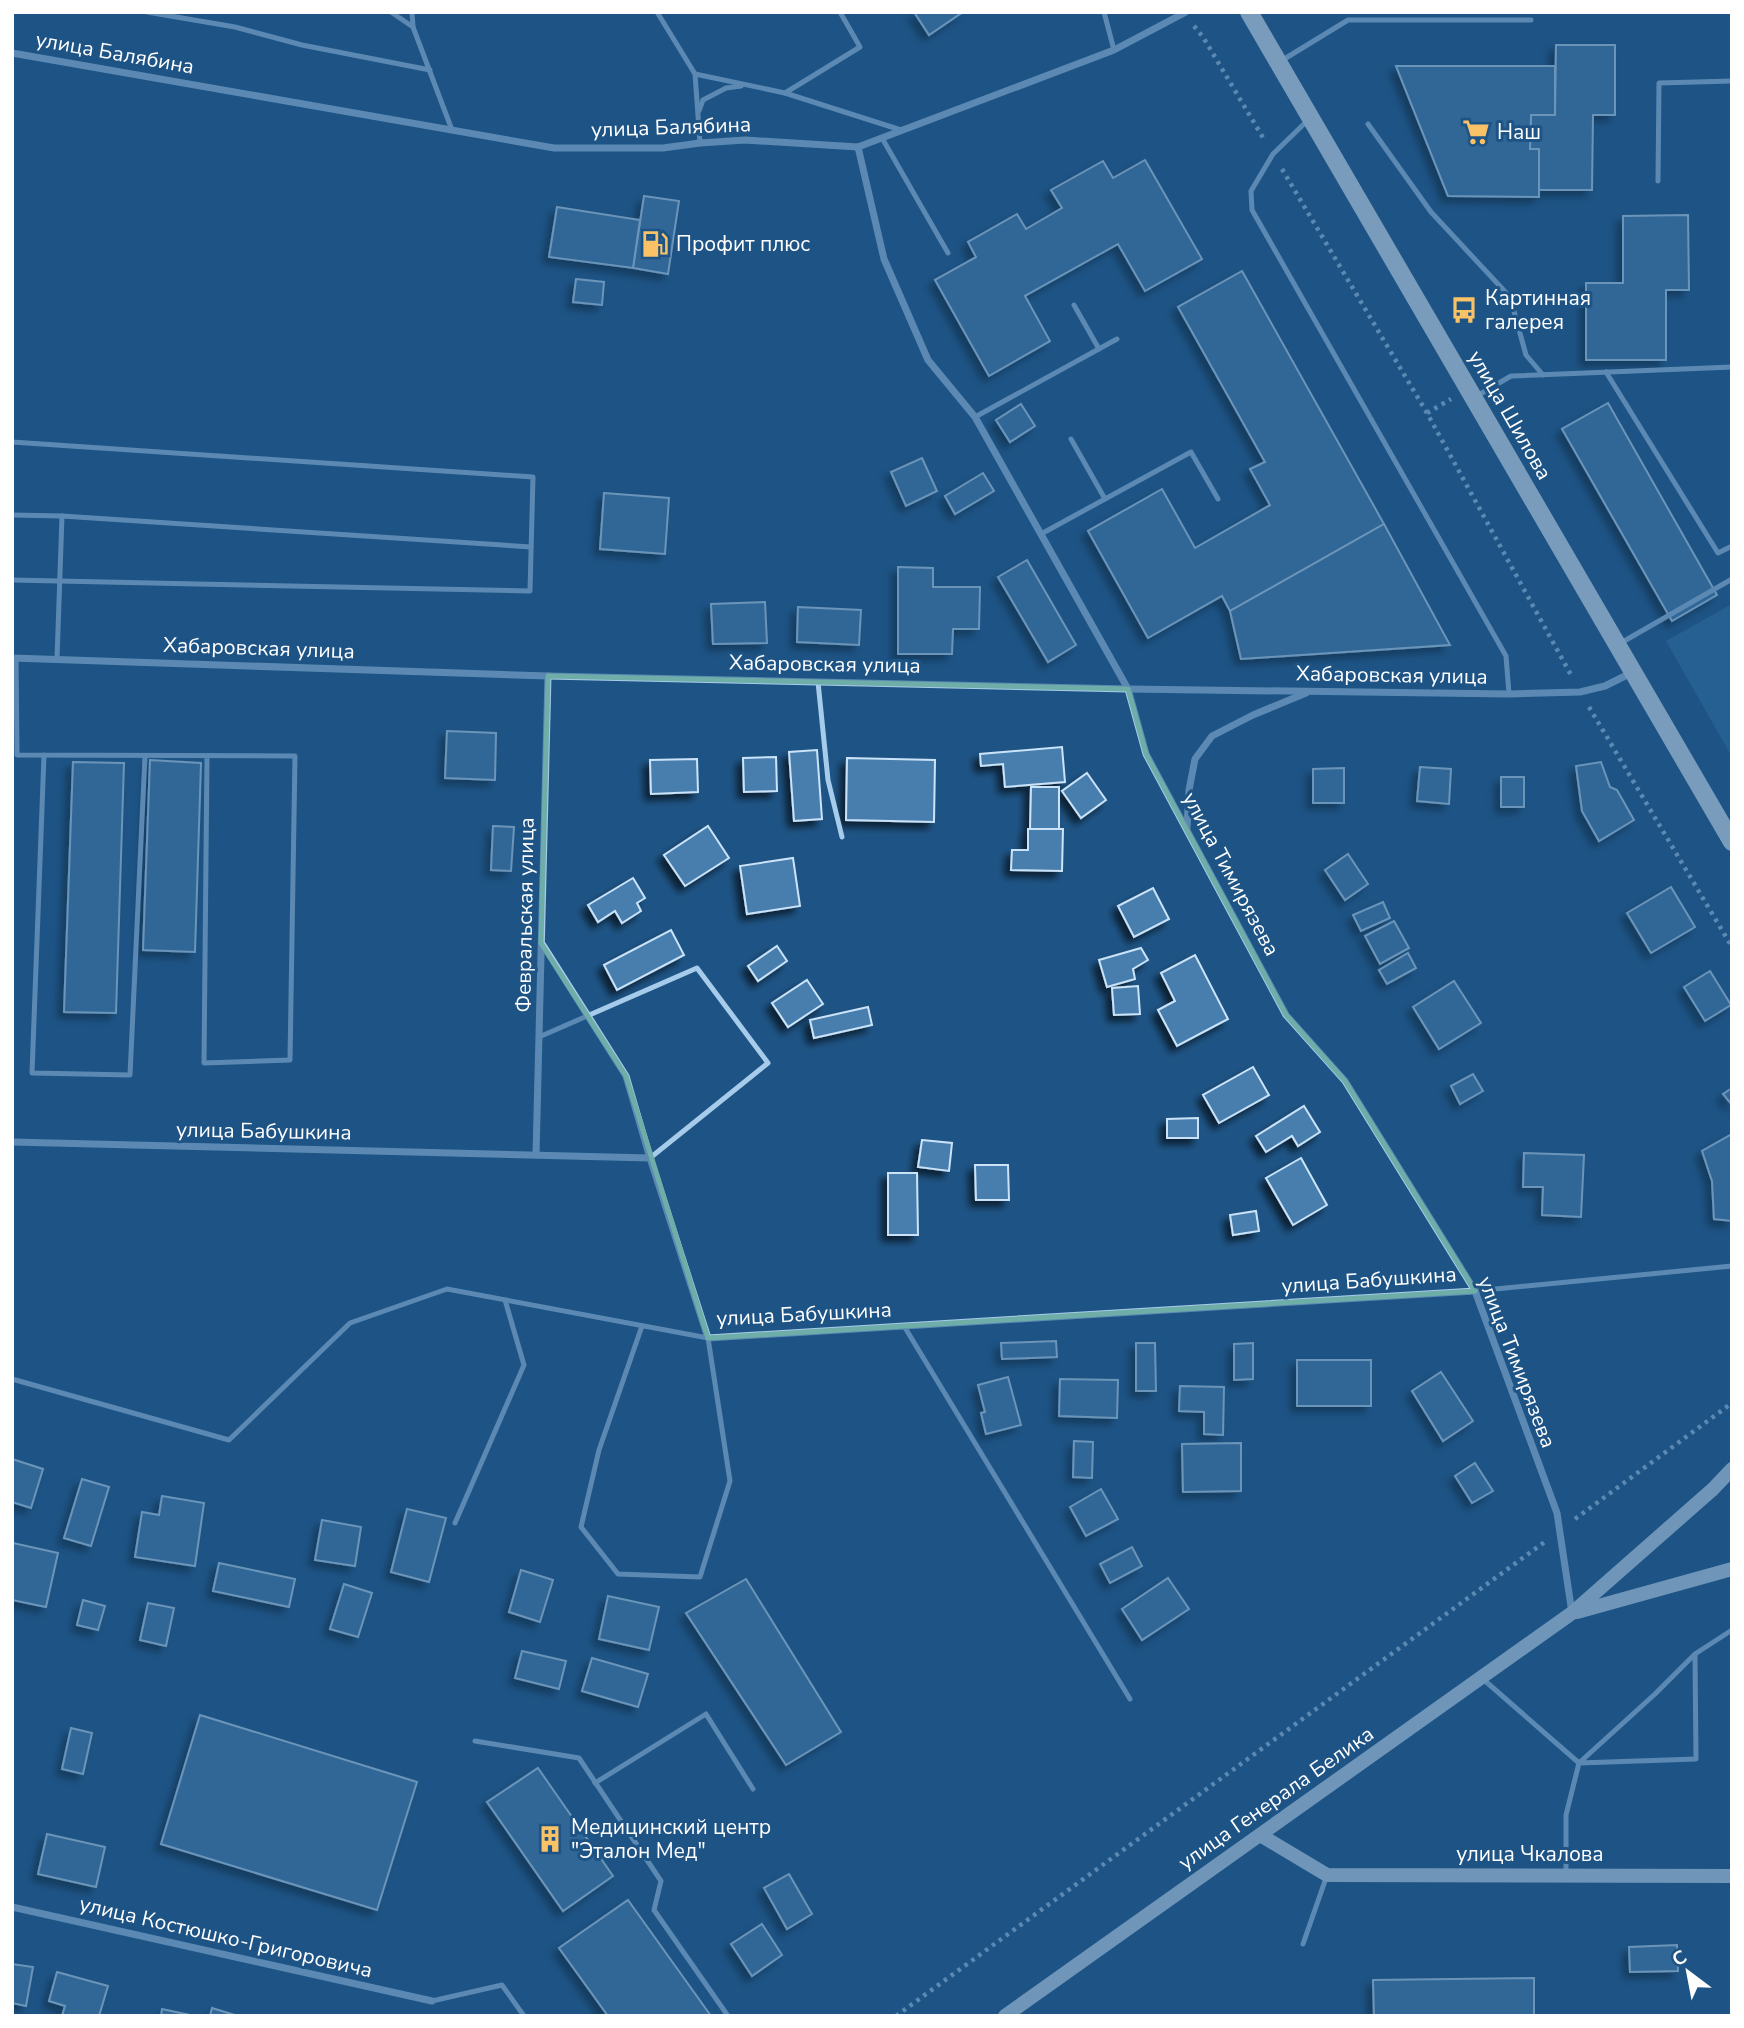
<svg xmlns="http://www.w3.org/2000/svg" width="1744" height="2028" font-family="'Nunito Sans',sans-serif">
<defs>
<filter id="shadow"><feDropShadow dx="-6" dy="6" stdDeviation="3.5" flood-color="#0009"/></filter>
</defs>
<rect width="100%" height="100%" fill="#1e5485"/>
<path fill="#326ea3" d="M1732 604V757L1666 641Z"/>
<g fill="#477eae" stroke="#cbe3f8" stroke-width="2" filter="url(#shadow)">
<path d="M914 12H963L929 35Z"/>
<path d="M1556 45H1615V115H1593L1592 190H1539V149H1530L1531 115H1555Z"/>
<path d="M1396 66H1555V115H1531L1530 149H1539V197L1448 196Z"/>
<path d="M1145 160 1202 259 1145 291 1118 244 1025 296 1050 341 989 376 935 280 976 257 968 242 1017 214 1026 229 1062 208 1051 190 1103 161 1113 178Z"/>
<path d="M644 196 679 201 668 274 633 268Z"/>
<path d="M557 207 640 220 633 268 549 257Z"/>
<path d="M1688 215 1689 290H1666V360H1586V283H1623V216Z"/>
<path d="M1242 271 1384 524 1230 611 1222 596 1148 638 1088 531 1162 489 1195 548 1270 505 1250 469 1265 462 1178 307Z"/>
<path d="M576 279 604 282 602 305 573 302Z"/>
<path d="M1608 403 1717 595 1672 621 1562 429Z"/>
<path d="M1021 404 1035 426 1010 442 996 420Z"/>
<path d="M922 458 937 491 906 506 891 472Z"/>
<path d="M983 473 994 491 955 514 945 496Z"/>
<path d="M604 493 669 498 665 554 600 549Z"/>
<path d="M1384 524 1450 645 1241 659 1230 611Z"/>
<path d="M1027 560 1076 645 1048 662 998 577Z"/>
<path d="M898 567 933 568V587H980L979 629H953L952 654H898Z"/>
<path d="M765 602 767 643 713 644 711 604Z"/>
<path d="M798 607 861 610 859 645 797 642Z"/>
<path d="M447 731 496 733 495 780 445 778Z"/>
<path d="M1062 747 1065 782 1005 787 1003 764 981 766 980 754Z"/>
<path d="M817 750 822 819 794 821 789 752Z"/>
<path d="M776 757 777 791 744 792 743 758Z"/>
<path d="M847 758 935 760 934 822 846 820Z"/>
<path d="M697 759 698 792 651 794 650 760Z"/>
<path d="M150 760 201 763 195 952 143 950Z"/>
<path d="M73 762 124 763 116 1013 64 1012Z"/>
<path d="M1601 762 1610 787 1617 790 1634 820 1599 841 1582 811 1576 766Z"/>
<path d="M1420 767 1451 769 1449 804 1417 801Z"/>
<path d="M1344 768V803H1313V769Z"/>
<path d="M1087 773 1106 800 1081 818 1062 791Z"/>
<rect x="1501" y="777" width="23" height="30"/>
<path d="M1031 787H1059V829H1030Z"/>
<path d="M493 826 514 827 511 871 491 870Z"/>
<path d="M708 826 729 858 685 886 664 855Z"/>
<path d="M1028 829H1063L1062 871 1011 870 1012 850H1028Z"/>
<path d="M1348 854 1368 884 1345 900 1325 870Z"/>
<path d="M793 858 800 906 747 914 740 866Z"/>
<path d="M633 878 645 898 637 903 641 911 622 923 615 911 598 922 588 905Z"/>
<path d="M1671 887 1695 927 1651 953 1627 913Z"/>
<path d="M1153 888 1169 919 1134 937 1118 906Z"/>
<path d="M1383 902 1390 918 1361 931 1353 915Z"/>
<path d="M1394 921 1409 948 1380 964 1365 936Z"/>
<path d="M671 930 684 955 617 990 604 965Z"/>
<path d="M777 946 787 961 758 981 748 966Z"/>
<path d="M1141 948 1148 960 1133 969 1135 979 1107 987 1099 960Z"/>
<path d="M1408 953 1416 968 1387 984 1379 970Z"/>
<path d="M1195 955 1228 1019 1177 1046 1158 1010 1175 1001 1161 973Z"/>
<path d="M1710 971 1731 1005 1705 1021 1684 987Z"/>
<path d="M807 980 823 1004 788 1027 772 1003Z"/>
<path d="M1454 981 1481 1023 1439 1049 1413 1007Z"/>
<path d="M1138 986 1140 1014 1114 1015 1112 988Z"/>
<path d="M868 1007 872 1025 814 1038 810 1020Z"/>
<path d="M1253 1067 1269 1095 1219 1123 1203 1095Z"/>
<path d="M1473 1074 1483 1091 1460 1104 1451 1086Z"/>
<path d="M1732 1088V1105L1723 1094Z"/>
<path d="M1304 1106 1320 1132 1298 1146 1292 1136 1266 1152 1256 1136Z"/>
<path d="M1198 1118V1138H1167V1119Z"/>
<path d="M1732 1134V1221L1714 1219 1712 1181 1702 1151Z"/>
<path d="M922 1140 952 1143 949 1171 918 1167Z"/>
<path d="M1524 1153 1584 1155 1581 1217 1542 1215 1543 1187H1523Z"/>
<path d="M1301 1158 1327 1205 1293 1225 1266 1178Z"/>
<path d="M975 1165H1008L1009 1200H976Z"/>
<path d="M888 1173H917L918 1235H888Z"/>
<path d="M1256 1211 1259 1231 1233 1235 1230 1215Z"/>
<path d="M1056 1341 1057 1357 1002 1359 1001 1343Z"/>
<path d="M1136 1343H1155L1156 1391H1136Z"/>
<path d="M1253 1343V1379L1234 1380V1344Z"/>
<rect x="1297" y="1360" width="74" height="46"/>
<path d="M1441 1372 1473 1421 1443 1441 1412 1391Z"/>
<path d="M1008 1377 1021 1425 986 1434 981 1413 985 1412 978 1385Z"/>
<path d="M1060 1379 1118 1380 1117 1418 1059 1416Z"/>
<path d="M1180 1386 1224 1387 1223 1435 1204 1434V1412L1179 1411Z"/>
<path d="M1074 1441 1093 1442 1092 1478 1073 1477Z"/>
<path d="M1241 1443V1491L1183 1492 1182 1444Z"/>
<path d="M12 1459 43 1469 31 1508 12 1502Z"/>
<path d="M1475 1463 1493 1491 1472 1503 1455 1476Z"/>
<path d="M82 1479 109 1487 91 1546 64 1538Z"/>
<path d="M1101 1489 1118 1519 1086 1536 1070 1507Z"/>
<path d="M162 1496 204 1503 195 1566 135 1557 142 1512 159 1515Z"/>
<path d="M407 1509 446 1518 429 1582 391 1572Z"/>
<path d="M322 1520 361 1527 355 1566 315 1560Z"/>
<path d="M13 1543 58 1553 46 1607 12 1600Z"/>
<path d="M1132 1547 1142 1566 1110 1583 1100 1564Z"/>
<path d="M219 1563 295 1579 289 1607 213 1591Z"/>
<path d="M521 1570 553 1580 540 1622 509 1612Z"/>
<path d="M1168 1578 1189 1609 1142 1640 1122 1609Z"/>
<path d="M746 1579 841 1732 786 1765 686 1613Z"/>
<path d="M344 1584 372 1593 358 1637 330 1629Z"/>
<path d="M608 1596 659 1607 649 1650 599 1639Z"/>
<path d="M83 1600 105 1606 98 1630 77 1625Z"/>
<path d="M148 1603 174 1608 166 1646 140 1640Z"/>
<path d="M522 1651 566 1661 559 1689 515 1678Z"/>
<path d="M592 1658 648 1674 638 1707 582 1691Z"/>
<path d="M200 1715 417 1782 377 1910 161 1844Z"/>
<path d="M71 1728 92 1733 83 1774 62 1769Z"/>
<path d="M538 1768 613 1876 563 1911 487 1802Z"/>
<path d="M47 1834 105 1847 96 1887 38 1874Z"/>
<path d="M789 1874 812 1914 787 1929 764 1888Z"/>
<path d="M628 1900 711 2016H608L559 1948Z"/>
<path d="M762 1924 782 1955 752 1976 731 1944Z"/>
<path d="M1677 1945 1678 1971 1630 1972 1629 1947Z"/>
<path d="M12 1964 33 1967 26 2006 12 2003Z"/>
<path d="M57 1972 108 1986 99 2016H62L65 2006 49 2001Z"/>
<path d="M1534 1978V2016H1374L1373 1980Z"/>
<path d="M212 2008 238 2016H210Z"/>
<path d="M162 2009 190 2015 161 2016Z"/>
</g>
<g fill="none" stroke-linecap="round" stroke-linejoin="round">
<g stroke="#a7cbea" stroke-width="4.5" stroke-dasharray="3.5 5" stroke-linecap="butt">
<path d="M1194 26 1203 37 1265 141"/>
<path d="M1282 169 1427 413 1571 675"/>
<path d="M1427 413 1451 399"/>
<path d="M1589 707 1732 947"/>
<path d="M1575 1519 1732 1403"/>
<path d="M896 2016 1546 1541"/>
</g>
<g stroke="#a7cbea" stroke-width="5">
<path d="M147 12 235 27 302 45 430 70"/>
<path d="M391 12 413 27 452 130"/>
<path d="M412 12 413 27"/>
<path d="M657 12 695 74 785 93 901 130"/>
<path d="M1104 12 1114 50"/>
<path d="M1281 61 1348 20H1531"/>
<path d="M695 74 700 143"/>
<path d="M785 93 860 47 840 12"/>
<path d="M699 111 703 100 726 88 741 86"/>
<path d="M1308 120 1273 154 1251 191 1252 210 1506 656 1509 694"/>
<path d="M1368 124 1431 212 1510 297 1526 355 1543 375"/>
<path d="M882 138 948 253"/>
<path d="M1658 181 1659 83 1732 81"/>
<path d="M1074 305 1099 349"/>
<path d="M1606 372 1718 553 1732 546"/>
<path d="M1475 397 1511 376 1732 367"/>
<path d="M975 417 1117 339"/>
<path d="M1071 439 1105 499"/>
<path d="M12 442 533 477 530 591 12 580"/>
<path d="M12 515 62 516 57 659"/>
<path d="M62 516 531 547"/>
<path d="M1041 534 1191 452 1218 499"/>
<path d="M1619 644 1732 579"/>
<path d="M16 658 17 755 295 756 290 1060 204 1063 207 756"/>
<path d="M818 682 828 780 842 837"/>
<path d="M44 755 32 1073 130 1075 145 756"/>
<path d="M539 1037 697 968 768 1063 650 1158"/>
<path d="M1475 1291 1732 1266"/>
<path d="M904 1326 1130 1699"/>
<path d="M12 1379 229 1440 350 1323 447 1289 708 1338 730 1481 700 1577 618 1574 581 1527 599 1450 642 1326"/>
<path d="M455 1523 524 1365 505 1300"/>
<path d="M1484 1680 1579 1763 1696 1759 1695 1654"/>
<path d="M475 1741 579 1758 661 1881 654 1910 728 2016"/>
<path d="M595 1783 706 1714 753 1789"/>
<path d="M1566 1873V1815L1579 1763 1655 1694 1695 1654 1732 1630"/>
<path d="M1303 1944 1326 1878"/>
<path d="M432 2001 502 1985 524 2016"/>
</g>
<g stroke="#a7cbea" stroke-width="7">
<path d="M12 53 554 148H663L700 143 745 140 858 147 1114 50 1186 12"/>
<path d="M858 147 884 259 928 360 975 417 1128 689 1146 754 1286 1015 1345 1081 1475 1291 1557 1513 1572 1613"/>
<path d="M12 658 548 676 1128 689 1509 694 1580 692 1605 686 1633 672"/>
<path d="M1187 828 1189 790 1195 759 1212 736 1253 715 1306 693"/>
<path d="M543 945 626 1076 650 1158"/>
<path d="M12 1142 650 1158 708 1338 1475 1291"/>
<path d="M536 1155 548 676"/>
<path d="M12 1907 432 2001"/>
</g>
<g stroke="#d2e5f8" stroke-width="14">
<path d="M1577 1612 1732 1569"/>
<path d="M1260 1835 1327 1875 1732 1876"/>
<path d="M1005 2016 1572 1613 1713 1489 1732 1469"/>
</g>
<path stroke="#eaf4fe" stroke-width="18" d="M1249 12 1732 842"/>
</g>
<path d="M0 0H1744V2028H0ZM548 676 1128 689 1146 754 1286 1015 1345 1081 1475 1291 708 1338 626 1076 541 943Z" fill="#1e5485" fill-opacity=".55" fill-rule="evenodd"/>
<path fill="none" stroke="#6fada8" stroke-width="5" stroke-linejoin="round" d="M548 676 1128 689 1146 754 1286 1015 1345 1081 1475 1291 708 1338 626 1076 541 943Z"/>
<defs>
<symbol id="supermarket-bare" viewBox="-9 -9 18 18"><path d="M-6-5.5h2.5l.6 2H6L4.5 2H-2.5L-4.4-4H-6ZM-1.5 3.2a1.3 1.3 0 1 0 .1 0ZM3 3.2a1.3 1.3 0 1 0 .1 0Z" fill="#f9c266" stroke="#1e5485" stroke-width="2.5" paint-order="stroke"/></symbol>
<symbol id="fuel-bare" viewBox="-9 -9 18 18"><path d="M-5.5-6h7V0h2V4h1.3V-2.5L3-4.5l.8-.8L6-3V5H2.5V1h-1V6h-7ZM-4.2-4.7v3.2H.2V-4.7Z" fill="#f9c266" stroke="#1e5485" stroke-width="2.5" paint-order="stroke"/></symbol>
<symbol id="bus-bare" viewBox="-9 -9 18 18"><path d="M-5-6H5V4H4V6H2V4H-2V6H-4V4H-5ZM-3.5-4V0h7V-4ZM-3.5 1.2v1.5H-2V1.2ZM2 1.2v1.5H3.5V1.2Z" fill="#f9c266" stroke="#1e5485" stroke-width="2.5" paint-order="stroke"/></symbol>
<symbol id="building-bare" viewBox="-9 -9 18 18"><path d="M-4-6H4V6H1V3H-1V6H-4ZM-2.5-4.3h1.7v1.8h-1.7ZM.8-4.3h1.7v1.8H.8ZM-2.5-1h1.7V.8h-1.7ZM.8-1h1.7V.8H.8Z" fill="#f9c266" stroke="#1e5485" stroke-width="2.5" paint-order="stroke"/></symbol>
</defs>
<g fill-rule="evenodd">
<use href="#supermarket-bare" x="1457" y="113" width="38" height="38"/>
<use href="#fuel-bare" x="636" y="225" width="38" height="38"/>
<use href="#bus-bare" x="1445" y="291" width="38" height="38"/>
<use href="#building-bare" x="531" y="1820" width="38" height="38"/>
</g>
<g text-anchor="middle" stroke-width="6" stroke-linejoin="round" paint-order="stroke">
<g font-size="21" fill="#fff" stroke="#1e5485">
<text transform="translate(115 53) rotate(10)" y="7">улица Балябина</text>
<text transform="translate(671 127) rotate(-2)" y="7">улица Балябина</text>
<text transform="translate(1510 415) rotate(60)" y="7">улица Шилова</text>
<text transform="translate(259 648) rotate(2)" y="7">Хабаровская улица</text>
<text transform="translate(825 664) rotate(1)" y="7">Хабаровская улица</text>
<text transform="translate(1392 675) rotate(1)" y="7">Хабаровская улица</text>
<text transform="translate(1231 874) rotate(62)" y="7">улица Тимирязева</text>
<text transform="translate(525 915) rotate(-89)" y="7">Февральская улица</text>
<text transform="translate(264 1131) rotate(1)" y="7">улица Бабушкина</text>
<text transform="translate(1369 1280) rotate(-4)" y="7">улица Бабушкина</text>
<text transform="translate(804 1314) rotate(-3)" y="7">улица Бабушкина</text>
<text transform="translate(1517 1362) rotate(69)" y="7">улица Тимирязева</text>
<text transform="translate(1276 1798) rotate(-35)" y="7">улица Генерала Белика</text>
<text x="1530" y="1861">улица Чкалова</text>
<text transform="translate(226 1937) rotate(13)" y="7">улица Костюшко-Григоровича</text>
</g>
<g font-size="21" fill="#fff" stroke="#1e5485" text-anchor="start">
<text x="1497" y="139">Наш</text>
<text x="676" y="251">Профит плюс</text>
<text x="1485" y="305">Картинная<tspan x="1485" dy="24">галерея</tspan></text>
<text x="571" y="1834">Медицинский центр<tspan x="571" dy="24">"Эталон Мед"</tspan></text>
</g>
</g>
<rect width="1744" height="2028" fill="none" stroke="#ffffff" stroke-width="28"/>
<g transform="translate(1688 1972) rotate(328)" stroke="#1e5485" stroke-width="5" paint-order="stroke">
<path d="M0-5L12 26L0 18L-12 26Z" fill="#ffffff"/>
<text y="-10" font-size="19" font-weight="bold" text-anchor="middle" fill="#ffffff">С</text>
</g>
</svg>
